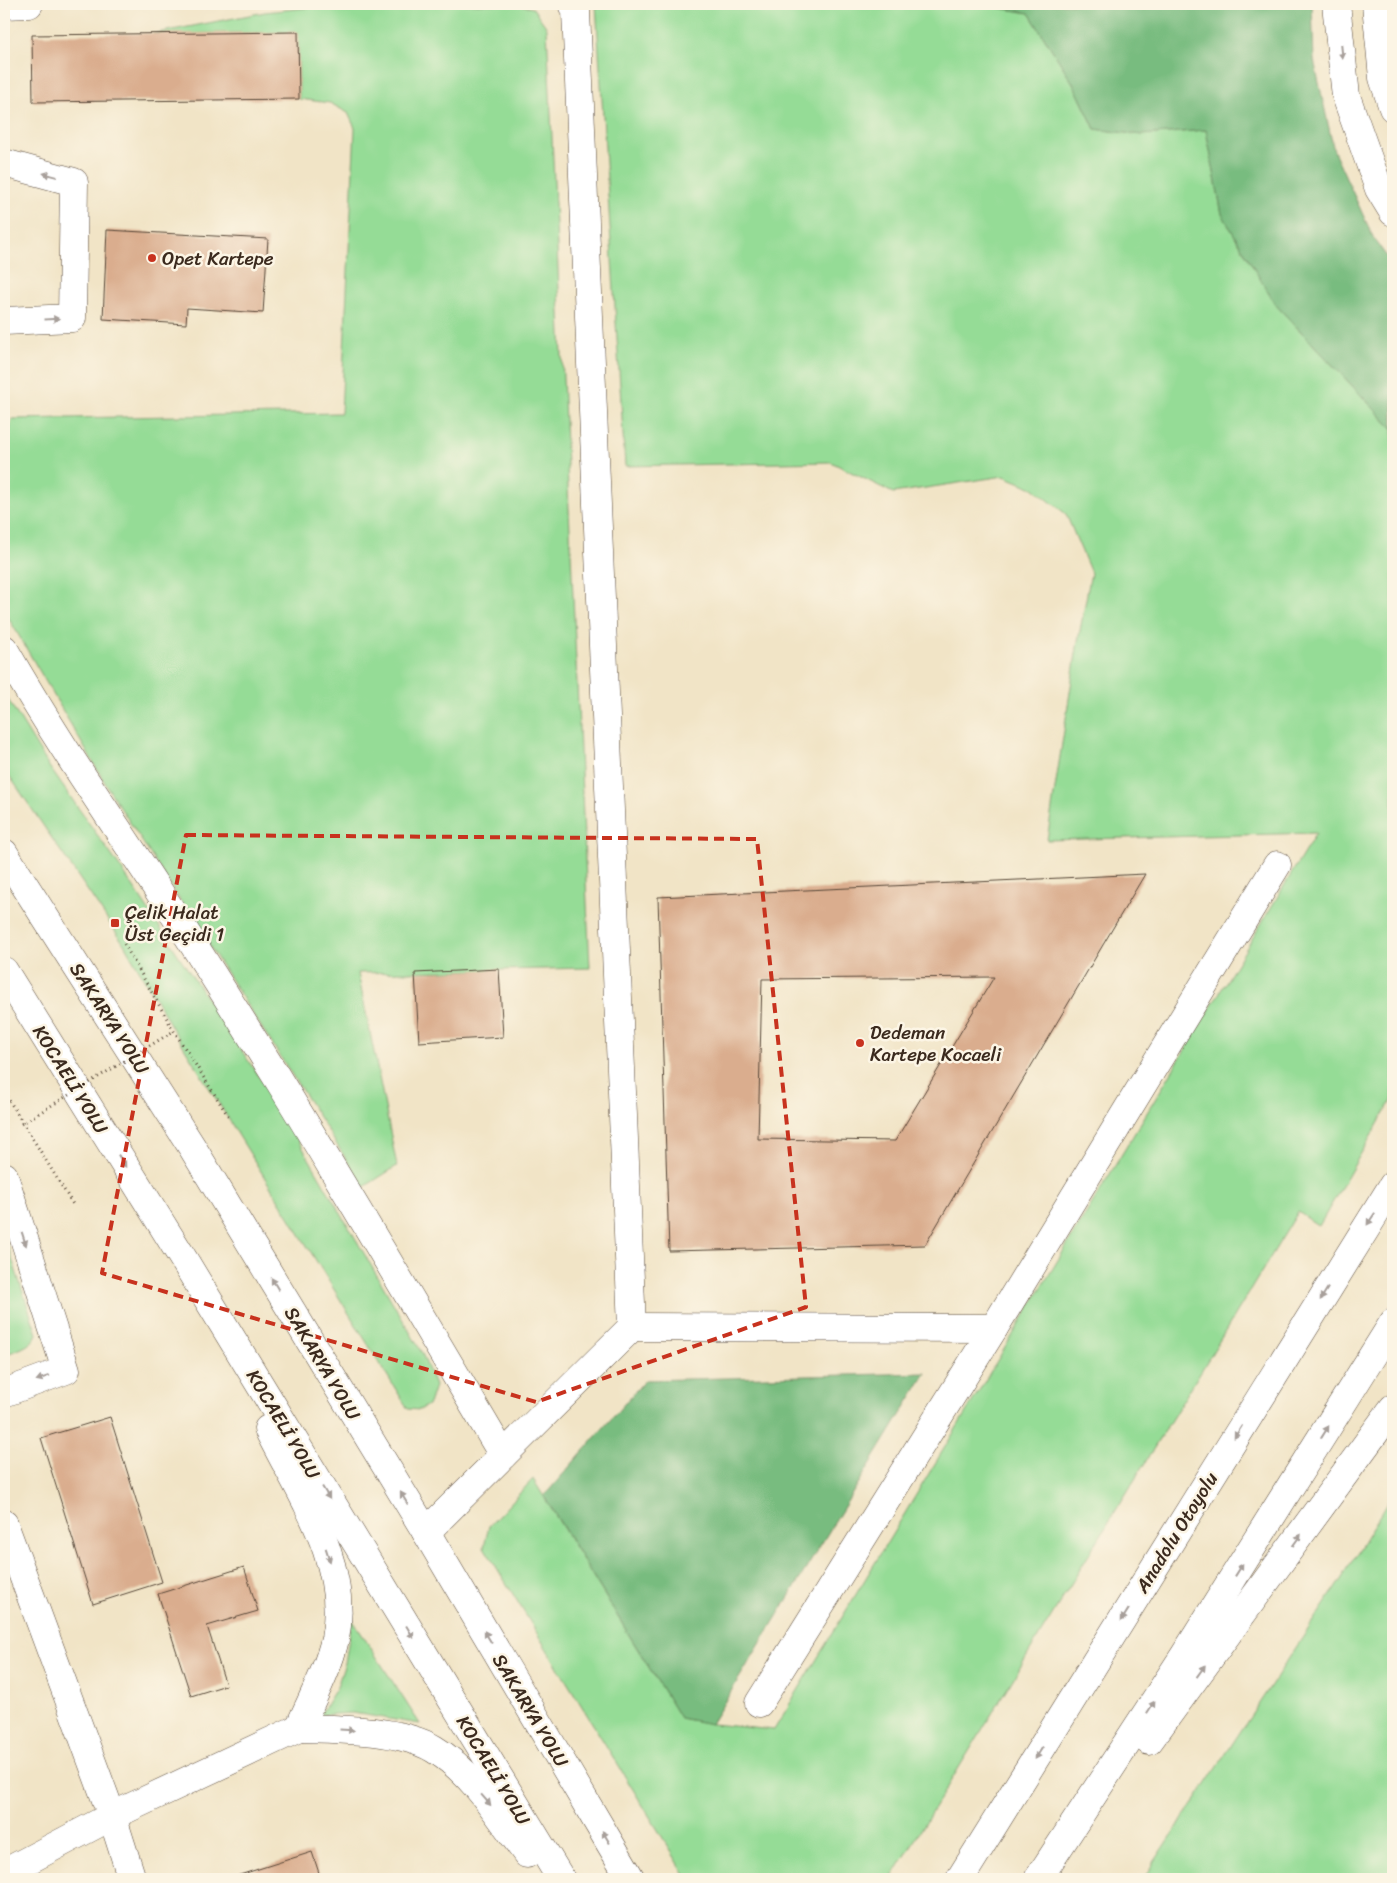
<svg xmlns="http://www.w3.org/2000/svg" width="1397" height="1883" font-family="Sriracha,sans-serif">
<rect width="100%" height="100%" fill="#fcf5e5"/>
<filter id="ink" filterUnits="userSpaceOnUse"><feTurbulence type="fractalNoise" baseFrequency=".02" numOctaves="2"/><feDisplacementMap in="SourceGraphic" scale="10" xChannelSelector="R" yChannelSelector="G"/><feConvolveMatrix kernelMatrix="1 2 1 2 8 2 1 2 1" color-interpolation-filters="sRGB"/></filter>
<filter id="wash" filterUnits="userSpaceOnUse"><feTurbulence type="fractalNoise" baseFrequency=".0096" numOctaves="4" result="noise"/><feDisplacementMap in="SourceGraphic" scale="20" xChannelSelector="R" yChannelSelector="G"/><feGaussianBlur stdDeviation="1.12" result="paint"/><feColorMatrix in="noise" values="0 0 0 0 0 0 0 0 0 0 0 0 0 0 0 0 0 1.4 0 .05"/><feComposite in="paint" operator="in"/></filter>
<g filter="url(#wash)">
<rect width="100%" height="100%" fill="#f1e4c6"/>
<g fill="#95dc96" stroke="#68835a">
<path d="M344 4H517L533 8 547 28 590 968 358 973 397 1166 364 1187 111 793 5 612 4 445 12 419 341 413 355 128 348 113 330 103 299 99 298 32 152 34 265 12Z"/>
<path d="M596 4H979L1029 13 1073 83 1095 129 1142 135 1206 130 1222 214 1275 304 1393 429V1098L1319 1226 1298 1212 891 1879H688L484 1547 489 1526 533 1479 680 1718 712 1724 774 1730 1316 833 1047 840 1078 641 1091 573 1066 514 1033 488 1004 476 893 493 831 462 625 466Z"/>
<path d="M4 693 50 768 122 870 279 1107 422 1353 435 1386 429 1404 420 1410 408 1409 174 1031 124 944 4 768Z"/>
<path d="M4 1235 37 1334C32 1347 16 1350 4 1355Z"/>
<path d="M1393 1493V1879H1143L1342 1578Z"/>
<path d="M352 1619 420 1724 353 1713 320 1715 337 1687 345 1663Z"/>
</g>
<g fill="#78bc7f" stroke="#5a734e">
<path d="M979 4H1312L1314 60 1334 151 1374 239 1393 265V429L1275 304 1222 214 1206 130 1142 135 1095 129 1073 83 1029 13Z"/>
<path d="M926 1373 711 1724 680 1718 544 1496 645 1380Z"/>
</g>
<g id="blocks">
<g fill="#daad8e" fill-rule="evenodd">
<path d="M298 32 299 99 33 102 32 35Z"/>
<path d="M107 230 268 239 263 313 187 308 186 324 103 319Z"/>
<path d="M1145 874 925 1245 669 1251 658 897ZM994 977 895 1141 758 1139 762 979Z"/>
<path d="M499 969 503 1037 419 1042 415 973Z"/>
<path d="M110 1417 162 1582 93 1604 41 1438Z"/>
<path d="M244 1567 258 1611 207 1626 226 1685 191 1696 158 1594Z"/>
<path d="M312 1852 321 1879H227Z"/>
</g>
</g>
</g>
<g filter="url(#ink)">
<use href="#blocks" fill-opacity="0" stroke="#564637" stroke-width="1"/>
<g fill="none" stroke-linecap="round" stroke-linejoin="round">
<defs>
<g id="minor">
<path d="M4 5 29 4"/>
<path d="M4 163 74 182 72 318 4 321"/>
<path d="M4 649C63 753 133 849 197 950 303 1116 403 1286 503 1455"/>
<path d="M4 1176 66 1370 4 1393"/>
<path d="M632 1327 994 1328 1277 865"/>
<path d="M4 1524 112 1816 4 1873"/>
<path d="M426 1532 632 1327 576 11 573 4"/>
<path d="M759 1703 994 1328"/>
</g>
<path id="major" d="M132 1879 112 1816 299 1728"/>
<g id="highway">
<path d="M1336 4 1346 96 1379 189 1393 212"/>
<path d="M1376 4 1383 78 1393 108"/>
<path d="M4 853 192 1147 426 1532 631 1879"/>
<path d="M4 971 184 1260 561 1879"/>
<path d="M268 1429C300 1494 350 1564 335 1639 328 1670 311 1700 299 1728 337 1729 400 1729 434 1749 473 1772 500 1818 527 1854"/>
<path d="M1149 1741 1393 1408"/>
<path d="M960 1879 1393 1185"/>
<path d="M1038 1879 1184 1656 1393 1323"/>
</g>
</defs>
<use href="#minor" stroke="#564637" stroke-width="29"/>
<use href="#major" stroke="#564637" stroke-width="29"/>
<use href="#highway" stroke="#564637" stroke-width="29"/>
<g stroke="#564637" stroke-width="3" stroke-dasharray="1 4" stroke-linecap="butt">
<path d="M124 944 174 1031 229 1117"/>
<path d="M4 1092 74 1206"/>
</g>
<use href="#minor" stroke="#fff" stroke-width="28"/>
<use href="#major" stroke="#fff" stroke-width="28"/>
<use href="#highway" stroke="#fff" stroke-width="28"/>
<path stroke="#564637" stroke-width="3" stroke-dasharray="1 4" stroke-linecap="butt" d="M21 1124 174 1031"/>
</g>
<defs><path id="oneway-solid" d="M-6-.8H1V-3.2L6.5 0L1 3.2V.8H-6Z" transform="scale(1.25)"/></defs>
<g fill="#a79f9a">
<use href="#oneway-solid" transform="translate(1342 52) rotate(84)"/>
<use href="#oneway-solid" transform="translate(50 175) rotate(-165)"/>
<use href="#oneway-solid" transform="translate(52 319) rotate(-3)"/>
<use href="#oneway-solid" transform="translate(122 1161) rotate(58)"/>
<use href="#oneway-solid" transform="translate(1371 1219) rotate(123)"/>
<use href="#oneway-solid" transform="translate(24 1239) rotate(72)"/>
<use href="#oneway-solid" transform="translate(275 1284) rotate(-121)"/>
<use href="#oneway-solid" transform="translate(1324 1294) rotate(122)"/>
<use href="#oneway-solid" transform="translate(43 1378) rotate(160)"/>
<use href="#oneway-solid" transform="translate(1238 1432) rotate(122)"/>
<use href="#oneway-solid" transform="translate(1325 1432) rotate(-58)"/>
<use href="#oneway-solid" transform="translate(326 1493) rotate(59)"/>
<use href="#oneway-solid" transform="translate(404 1498) rotate(-121)"/>
<use href="#oneway-solid" transform="translate(1297 1540) rotate(-54)"/>
<use href="#oneway-solid" transform="translate(328 1555) rotate(72)"/>
<use href="#oneway-solid" transform="translate(1239 1570) rotate(-58)"/>
<use href="#oneway-solid" transform="translate(1125 1615) rotate(122)"/>
<use href="#oneway-solid" transform="translate(410 1632) rotate(59)"/>
<use href="#oneway-solid" transform="translate(488 1637) rotate(-121)"/>
<use href="#oneway-solid" transform="translate(1201 1671) rotate(-54)"/>
<use href="#oneway-solid" transform="translate(1151 1707) rotate(-57)"/>
<use href="#oneway-solid" transform="translate(347 1730) rotate(3)"/>
<use href="#oneway-solid" transform="translate(1039 1753) rotate(122)"/>
<use href="#oneway-solid" transform="translate(486 1800) rotate(49)"/>
<use href="#oneway-solid" transform="translate(606 1837) rotate(-121)"/>
</g>
</g>
<path fill="none" stroke="#c8321e" stroke-width="4" stroke-dasharray="10 6" stroke-linejoin="round" d="M186 835 757 839 806 1307 536 1402 102 1273Z"/>
<g fill="#c8321e" stroke="#fcf5e5" stroke-width="2">
<circle cx="152" cy="258" r="5"/>
<rect x="110" y="918" width="10" height="10" rx="2.5"/>
<circle cx="860" cy="1043" r="5"/>
</g>
<g text-anchor="middle" stroke-width="5" stroke-linejoin="round" paint-order="stroke">
<g font-size="19" fill="#3b2a1e" stroke="#fcf5e5" text-anchor="start">
<text x="162" y="265">Opet Kartepe</text>
<text x="125" y="919">Çelik Halat<tspan x="125" dy="22">Üst Geçidi 1</tspan></text>
<text x="870" y="1039">Dedeman<tspan x="870" dy="22">Kartepe Kocaeli</tspan></text>
</g>
<g font-size="19" fill="#3b2a1e" stroke="#fcf5e5">
<text transform="translate(110 1018) rotate(57)" y="7">SAKARYA YOLU</text>
<text transform="translate(71 1079) rotate(58)" y="7">KOCAELİ YOLU</text>
<text transform="translate(323 1363) rotate(59)" y="7">SAKARYA YOLU</text>
<text transform="translate(284 1424) rotate(59)" y="7">KOCAELİ YOLU</text>
<text transform="translate(1176 1532) rotate(-58)" y="7">Anadolu Otoyolu</text>
<text transform="translate(531 1710) rotate(59)" y="7">SAKARYA YOLU</text>
<text transform="translate(494 1770) rotate(59)" y="7">KOCAELİ YOLU</text>
</g>
</g>
<rect width="1397" height="1883" fill="none" stroke="#fcf5e5" stroke-width="20"/>
</svg>
